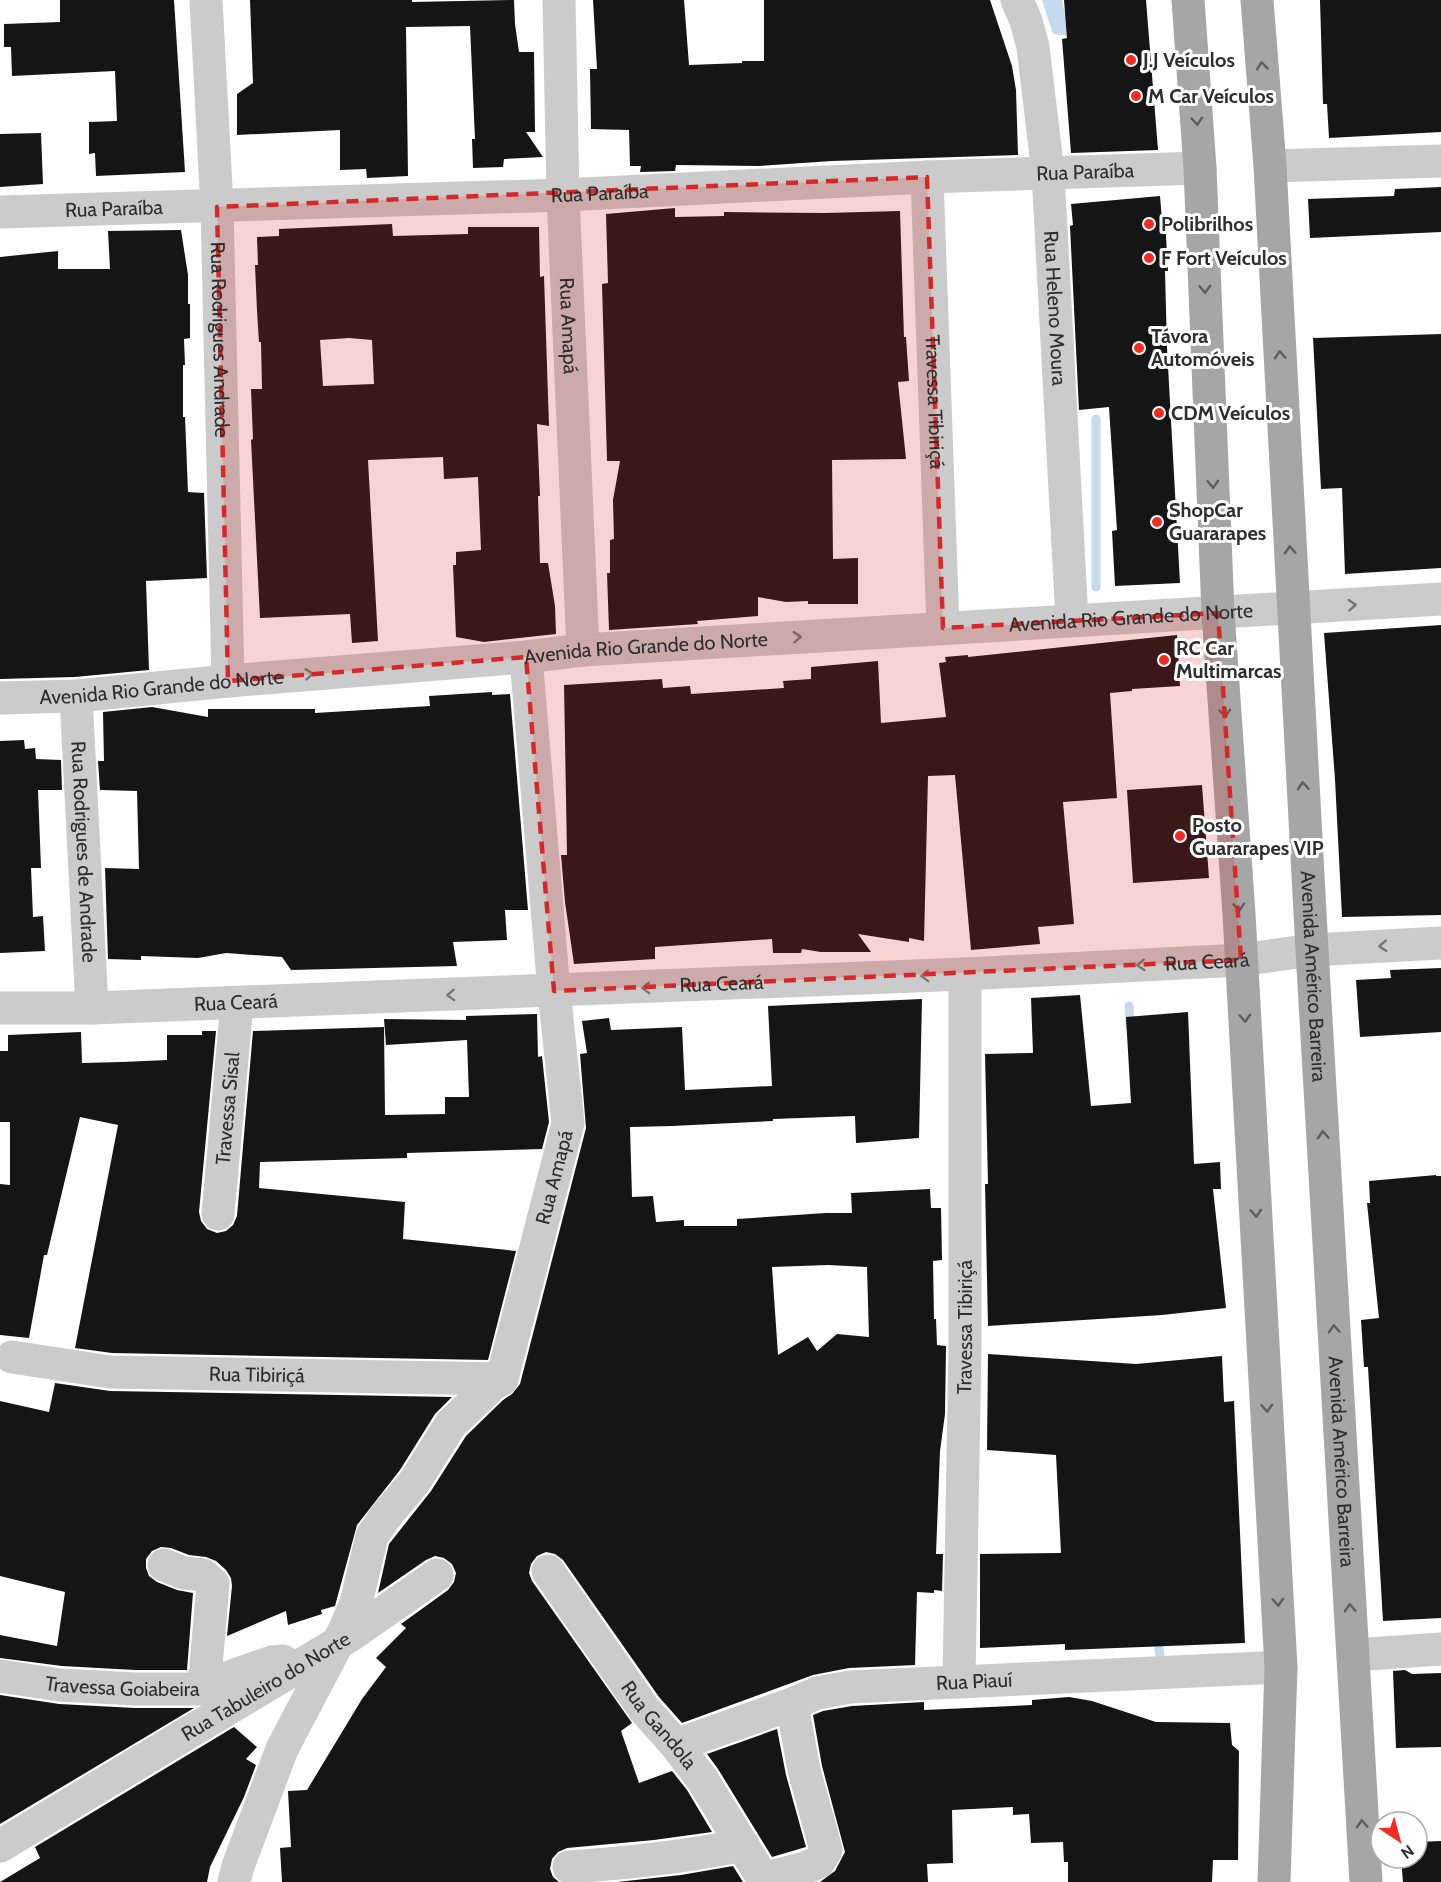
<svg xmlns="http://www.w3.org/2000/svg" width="1441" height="1882" font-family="Cabin,sans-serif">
<rect width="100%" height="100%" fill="#fff"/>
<path fill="#c5daee" d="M1042 0H1062L1070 36 1053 34Z"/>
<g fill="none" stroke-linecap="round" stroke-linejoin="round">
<g stroke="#c5daee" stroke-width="9">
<path d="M1096 419V587"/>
<path d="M1129 1006 1130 1027"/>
<path d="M1159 1649 1161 1663"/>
</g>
</g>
<g fill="#151515" fill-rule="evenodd">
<path d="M60 0H174L185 172 96 176 95 153 89 154V122L117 121 115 71 12 76 11 47H4V24L60 22Z"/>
<path d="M250 0H412V2L514 0 515 24 519 52H534L535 132H526L543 157 504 159 503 167 473 168 472 139H475L470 26 406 27 408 176 367 178 366 169 340 170V130L237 135V94L253 83Z"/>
<path d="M593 0H684L689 65 742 63V61H764V0H990L1012 66 1016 90 1018 155 832 161 759 166 676 165 675 171 640 172 641 166H630L629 130 591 129 590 69H597Z"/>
<path d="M1064 0H1146L1158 150 1071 153 1062 39 1067 38Z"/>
<path d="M1320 0H1441V132L1329 138 1327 104H1323Z"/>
<path d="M41 133 43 184 0 187V134Z"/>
<path d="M1441 187V232L1310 238 1308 199 1394 196 1395 189Z"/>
<path d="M1160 196 1162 220 1165 219 1168 271H1165L1167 348 1180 583 1115 586 1112 531 1117 530 1109 407 1079 410 1070 226 1073 225 1071 204Z"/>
<path d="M675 208V217L724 216V212L825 213 900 211 904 337H906L909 381 898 382 906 459 832 460 833 559 858 558V604H808V601L786 602 758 597V616L697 621 698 624 609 630 607 573H610V540L614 539 613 500 620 461H607L602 284 608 283 606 214Z"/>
<path d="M392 224 393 236 468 234V227H539L540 277 544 276 549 426 537 424 540 496H538L540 563H548L555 606 556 634 484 642 456 637 453 565H456V552L481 550 478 477 444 479 443 457 368 460 378 641 352 643 350 614 260 618 251 440 253 439 251 389H262L261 342H259L257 311 255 265H258L257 237 279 236V229ZM349 338 372 340 374 384 323 386 320 340Z"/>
<path d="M181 230 188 275V304H190V338L184 339 185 365H183V417H185L188 492 204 493 207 578 146 581 149 670 75 677 0 679V257L58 251V269H110L108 231Z"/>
<path d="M1441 334V568L1345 574 1342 488 1321 489 1313 338Z"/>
<path d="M1441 625V915L1342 917 1335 779 1324 633Z"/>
<path d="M1177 635 1180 686 1132 689V691L1110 693 1117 798 1063 802 1074 924 1038 927 1040 944 971 950 955 775 928 776 924 941 909 938V942L858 934 871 952H821L802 949 801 953H773L772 939 655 947V959L574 964 565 902 561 855H567L564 685 662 679 663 688 690 686 691 694 784 688 783 681 811 679V667L878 661 881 723 946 717 939 663 946 662 945 657 968 655V657Z"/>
<path d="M492 692V695L510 694 528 910H505L507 940 453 942 457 966 291 970 282 957 226 953 198 958 141 956V960L108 959 105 868 139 869 137 791 100 790 98 761H104L103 712 152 707 208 717V709H315V713L430 706 429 696Z"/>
<path d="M24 740 25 749 35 748 36 759 61 760 62 790H38L41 868H31L33 917 43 916 45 951 0 953V741Z"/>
<path d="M1202 785 1209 878 1133 883 1127 790Z"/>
<path d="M1441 968V1032L1360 1037 1356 980 1391 978 1390 970Z"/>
<path d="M1080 995 1091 1106 1131 1103 1126 1017 1188 1012 1194 1164 1220 1162 1221 1189H1213L1226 1308 1162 1315 988 1326 985 1184H988L985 1054 1033 1053 1031 998Z"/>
<path d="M922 999 919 1138 856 1143 855 1116 773 1119V1121L672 1126 630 1127 632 1197 653 1196 656 1222 684 1220V1226H737V1219L826 1213H852L851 1193 930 1189 931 1208H941L942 1260 933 1261 934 1319H936L937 1345 946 1346 945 1414 940 1451 936 1554H943L942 1591 934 1590V1593L917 1592 915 1665 849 1668 813 1675 682 1723 659 1697 563 1560 555 1554 546 1552 537 1556 531 1564 529 1573 532 1581 632 1723 621 1731 639 1783 672 1771 687 1790 712 1832 654 1840 567 1848 558 1852 552 1859 550 1869 553 1877 559 1882H282L280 1848 291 1847 288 1791 307 1790 362 1699 386 1667 376 1658 406 1628 401 1624 448 1590 454 1582 456 1573 452 1564 444 1558 435 1556 426 1560 378 1593 389 1544 431 1491 466 1436 503 1400 512 1394 520 1384 586 1128 580 1054 587 1053 582 1021 609 1018 611 1030 682 1027 685 1090 772 1086 768 1006ZM828 1265 867 1267 869 1337 837 1334 817 1351 808 1337 778 1355 772 1267Z"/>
<path d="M537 1014 538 1057 542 1056 549 1122 542 1149 407 1153V1158L260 1162 259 1188 405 1202 403 1239 516 1251 488 1360 112 1353 75 1348 118 1125 80 1117 47 1255H44L29 1338 0 1335V1184L10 1185V1122H0V1051H8V1035L81 1032 82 1063 122 1062 167 1060V1035H202V1031H216L199 1212 201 1221 207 1229 217 1233 226 1231 233 1225 237 1216 253 1031 384 1027 385 1115 445 1114V1097H469L467 1040 386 1045 384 1019 466 1020V1016Z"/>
<path d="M1436 1175V1176H1441V1618L1383 1621 1368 1367H1364L1361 1320 1379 1318 1367 1203H1370L1369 1181Z"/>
<path d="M988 1354 1136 1364 1222 1356 1224 1402 1234 1401 1245 1643 1065 1650V1644L980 1648V1554L1061 1553 1056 1455 987 1450Z"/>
<path d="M55 1383 110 1391 452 1397 435 1414 400 1470 357 1525 335 1606 321 1610 322 1614 288 1625 286 1611 227 1636 232 1586 231 1578 226 1570 216 1561 206 1557 189 1555 171 1548 161 1547 152 1551 146 1559V1568L149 1576 157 1582 177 1590 193 1593 187 1670H135L62 1666 0 1658V1635L57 1646 65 1592 0 1576V1401L49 1412Z"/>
<path d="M1405 1670 1412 1674 1441 1673V1747L1396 1748 1393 1671Z"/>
<path d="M0 1695 59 1704 135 1708H194L0 1824Z"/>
<path d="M1069 1697 1092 1701 1156 1722 1230 1723 1232 1745 1239 1751 1238 1860H1213L1212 1882H1068V1862H1064L1063 1842 1031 1843 1029 1814 1013 1815V1807L952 1810 953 1863 927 1864 928 1882H820L835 1871 845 1852 822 1766 813 1715 823 1711 852 1706 924 1702V1710L1032 1705V1700Z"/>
<path d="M234 1727 257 1747 246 1759 256 1765 244 1797 210 1867 207 1882H0L40 1858 35 1847Z"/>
<path d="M777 1729 786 1775 806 1847 772 1857 718 1769 707 1754Z"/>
<path d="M1441 1841V1882H1403L1401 1858H1417V1842Z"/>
<path d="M733 1866 743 1882H617L681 1875Z"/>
</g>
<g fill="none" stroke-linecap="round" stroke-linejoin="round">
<g stroke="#cbcbcb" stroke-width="33">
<path id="s1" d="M206 0 217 207 228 681"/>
<path id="s2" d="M559 0 563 195 583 650"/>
<path id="s3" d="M1017 0 1026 21 1033 47 1048 173 1072 620"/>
<path d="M1270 166 1441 161"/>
<path id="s4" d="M927 177 943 628"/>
<path id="s5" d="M0 212 563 195 927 177 1200 168"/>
<path id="s6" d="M76 696 92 1008"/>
<path id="s7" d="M0 698 76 696 228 681 526 657 583 650 1441 599"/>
<path id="s8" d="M0 1008H92L965 974 1241 960 1312 950 1441 943"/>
<path id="s9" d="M218 1214 237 1003"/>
<path id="s10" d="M12 1357 110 1372 502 1379"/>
<path d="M164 1565 184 1573 203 1575 213 1584 204 1689"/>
<path id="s11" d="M548 1571 644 1709 676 1745 702 1779 765 1882"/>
<path d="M1353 1655 1441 1649"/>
<path id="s12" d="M0 1676 60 1685 135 1689H204L229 1677 272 1662 283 1661"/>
<path id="s13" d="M959 1681 965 1345V974"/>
<path id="s14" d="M676 1745 792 1704 817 1693 850 1687 1281 1667"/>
<path id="s15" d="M0 1846 351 1635 437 1575"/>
<path d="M569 1867C629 1863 685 1857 743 1845"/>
<path d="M763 1879 805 1868 819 1862 826 1850 804 1770 792 1704"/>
<path id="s16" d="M234 1882 238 1866 282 1749 345 1629 356 1603 372 1536 386 1516 415 1481 451 1424 492 1385 502 1379 568 1123 554 991 526 657"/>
</g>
<g stroke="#a6a6a6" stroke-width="33">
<path d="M1188 0 1200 168 1218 613 1239 914 1281 1667 1274 1882"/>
<path id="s17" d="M1257 0 1270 166 1312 950 1366 1882"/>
</g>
</g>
<defs><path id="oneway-chevron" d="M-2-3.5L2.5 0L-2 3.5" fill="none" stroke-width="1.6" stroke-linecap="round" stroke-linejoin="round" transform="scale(1.5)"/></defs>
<g stroke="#5e5e5e">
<use href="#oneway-chevron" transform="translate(1262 66) rotate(-95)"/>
<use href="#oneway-chevron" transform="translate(1197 121) rotate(86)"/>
<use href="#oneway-chevron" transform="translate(1205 289) rotate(88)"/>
<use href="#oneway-chevron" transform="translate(1280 355) rotate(-93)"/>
<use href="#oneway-chevron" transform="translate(1213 484) rotate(88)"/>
<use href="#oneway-chevron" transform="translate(1290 550) rotate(-93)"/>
<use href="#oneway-chevron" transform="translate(1225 713) rotate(86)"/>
<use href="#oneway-chevron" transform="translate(1303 786) rotate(-93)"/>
<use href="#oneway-chevron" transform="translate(1239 907) rotate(86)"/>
<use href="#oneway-chevron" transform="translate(1245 1018) rotate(87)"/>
<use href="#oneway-chevron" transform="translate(1323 1135) rotate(-93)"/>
<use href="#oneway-chevron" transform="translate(1256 1213) rotate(87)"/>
<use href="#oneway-chevron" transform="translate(1334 1329) rotate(-93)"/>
<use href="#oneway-chevron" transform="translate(1267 1408) rotate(87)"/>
<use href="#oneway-chevron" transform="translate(1278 1602) rotate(87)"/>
<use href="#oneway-chevron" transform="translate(1350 1608) rotate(-93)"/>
<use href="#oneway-chevron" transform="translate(1362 1824) rotate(-93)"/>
</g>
<g stroke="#757575">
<use href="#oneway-chevron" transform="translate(1352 605) rotate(-4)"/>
<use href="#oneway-chevron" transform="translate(797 637) rotate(-4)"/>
<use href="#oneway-chevron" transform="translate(309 674) rotate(-5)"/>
<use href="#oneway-chevron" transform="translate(1383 946) rotate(177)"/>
<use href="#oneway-chevron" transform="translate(1141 965) rotate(177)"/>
<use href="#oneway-chevron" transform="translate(925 976) rotate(178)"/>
<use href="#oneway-chevron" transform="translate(646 988) rotate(178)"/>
<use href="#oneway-chevron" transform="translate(451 995) rotate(178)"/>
</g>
<path fill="#d62828" fill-opacity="0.2" stroke="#d62828" stroke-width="4.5" stroke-dasharray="12 8" stroke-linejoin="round" d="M927 177 943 628 1218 613 1241 960 554 991 526 657 228 681 217 207Z"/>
<g fill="#f22b23" stroke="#fff" stroke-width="2">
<circle cx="1131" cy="60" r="6"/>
<circle cx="1136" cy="96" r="6"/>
<circle cx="1149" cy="224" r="6"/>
<circle cx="1149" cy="258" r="6"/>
<circle cx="1139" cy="348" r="6"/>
<circle cx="1159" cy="413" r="6"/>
<circle cx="1157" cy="522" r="6"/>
<circle cx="1164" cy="660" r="6"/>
<circle cx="1180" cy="836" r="6"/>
</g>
<g text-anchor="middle" stroke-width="6" stroke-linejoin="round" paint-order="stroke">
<g font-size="20" font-weight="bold" fill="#2e2e2e" stroke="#fff" text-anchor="start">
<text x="1143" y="67">J.J Veículos</text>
<text x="1148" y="103">M Car Veículos</text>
<text x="1161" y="231">Polibrilhos</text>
<text x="1161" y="265">F Fort Veículos</text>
<text x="1151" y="343">Távora<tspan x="1151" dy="23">Automóveis</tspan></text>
<text x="1171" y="420">CDM Veículos</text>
<text x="1169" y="517">ShopCar<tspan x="1169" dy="23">Guararapes</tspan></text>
<text x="1176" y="655">RC Car<tspan x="1176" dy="23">Multimarcas</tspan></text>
<text x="1192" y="832">Posto<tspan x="1192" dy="23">Guararapes VIP</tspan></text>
</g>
<g font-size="20" fill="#2e2e2e" stroke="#fff">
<text dy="7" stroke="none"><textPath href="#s5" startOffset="1086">Rua Paraíba</textPath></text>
<text dy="7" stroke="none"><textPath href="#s5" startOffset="600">Rua Paraíba</textPath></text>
<text dy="7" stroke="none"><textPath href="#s5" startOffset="114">Rua Paraíba</textPath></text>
<text dy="7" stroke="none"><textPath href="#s3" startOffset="312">Rua Heleno Moura</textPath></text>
<text dy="7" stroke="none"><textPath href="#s2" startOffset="326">Rua Amapá</textPath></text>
<text dy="7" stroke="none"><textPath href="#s1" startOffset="340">Rua Rodrigues Andrade</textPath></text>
<text dy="7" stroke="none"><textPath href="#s4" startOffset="225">Travessa Tibiriçá</textPath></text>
<text dy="7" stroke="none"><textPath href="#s7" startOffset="1134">Avenida Rio Grande do Norte</textPath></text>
<text dy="7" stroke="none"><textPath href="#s7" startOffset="648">Avenida Rio Grande do Norte</textPath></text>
<text dy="7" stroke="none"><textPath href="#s7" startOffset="162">Avenida Rio Grande do Norte</textPath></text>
<text dy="7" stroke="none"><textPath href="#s6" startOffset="156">Rua Rodrigues de Andrade</textPath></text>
<text dy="7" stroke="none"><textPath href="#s8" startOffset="1208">Rua Ceará</textPath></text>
<text dy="7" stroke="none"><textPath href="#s17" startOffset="978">Avenida Américo Barreira</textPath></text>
<text dy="7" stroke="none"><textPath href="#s8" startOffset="722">Rua Ceará</textPath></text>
<text dy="7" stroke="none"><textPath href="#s8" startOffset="236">Rua Ceará</textPath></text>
<text dy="7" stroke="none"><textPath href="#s9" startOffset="106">Travessa Sisal</textPath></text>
<text dy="7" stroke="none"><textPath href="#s16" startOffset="788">Rua Amapá</textPath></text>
<text dy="7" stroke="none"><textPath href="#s13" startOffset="354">Travessa Tibiriçá</textPath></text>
<text dy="7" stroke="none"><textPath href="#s10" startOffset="246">Rua Tibiriçá</textPath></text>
<text dy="7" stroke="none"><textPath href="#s17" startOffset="1464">Avenida Américo Barreira</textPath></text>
<text dy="7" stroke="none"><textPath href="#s14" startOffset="308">Rua Piauí</textPath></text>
<text dy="7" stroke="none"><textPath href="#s12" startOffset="123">Travessa Goiabeira</textPath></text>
<text dy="7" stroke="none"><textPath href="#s15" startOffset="310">Rua Tabuleiro do Norte</textPath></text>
<text dy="7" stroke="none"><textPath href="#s11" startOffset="190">Rua Gandola</textPath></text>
</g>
</g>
<g transform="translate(1399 1840) rotate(144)"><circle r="28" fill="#ffffff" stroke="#ababab" stroke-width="1.5"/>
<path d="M0-4.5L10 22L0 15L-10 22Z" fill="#f22b23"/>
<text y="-9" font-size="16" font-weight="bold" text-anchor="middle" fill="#2e2e2e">N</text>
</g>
</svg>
